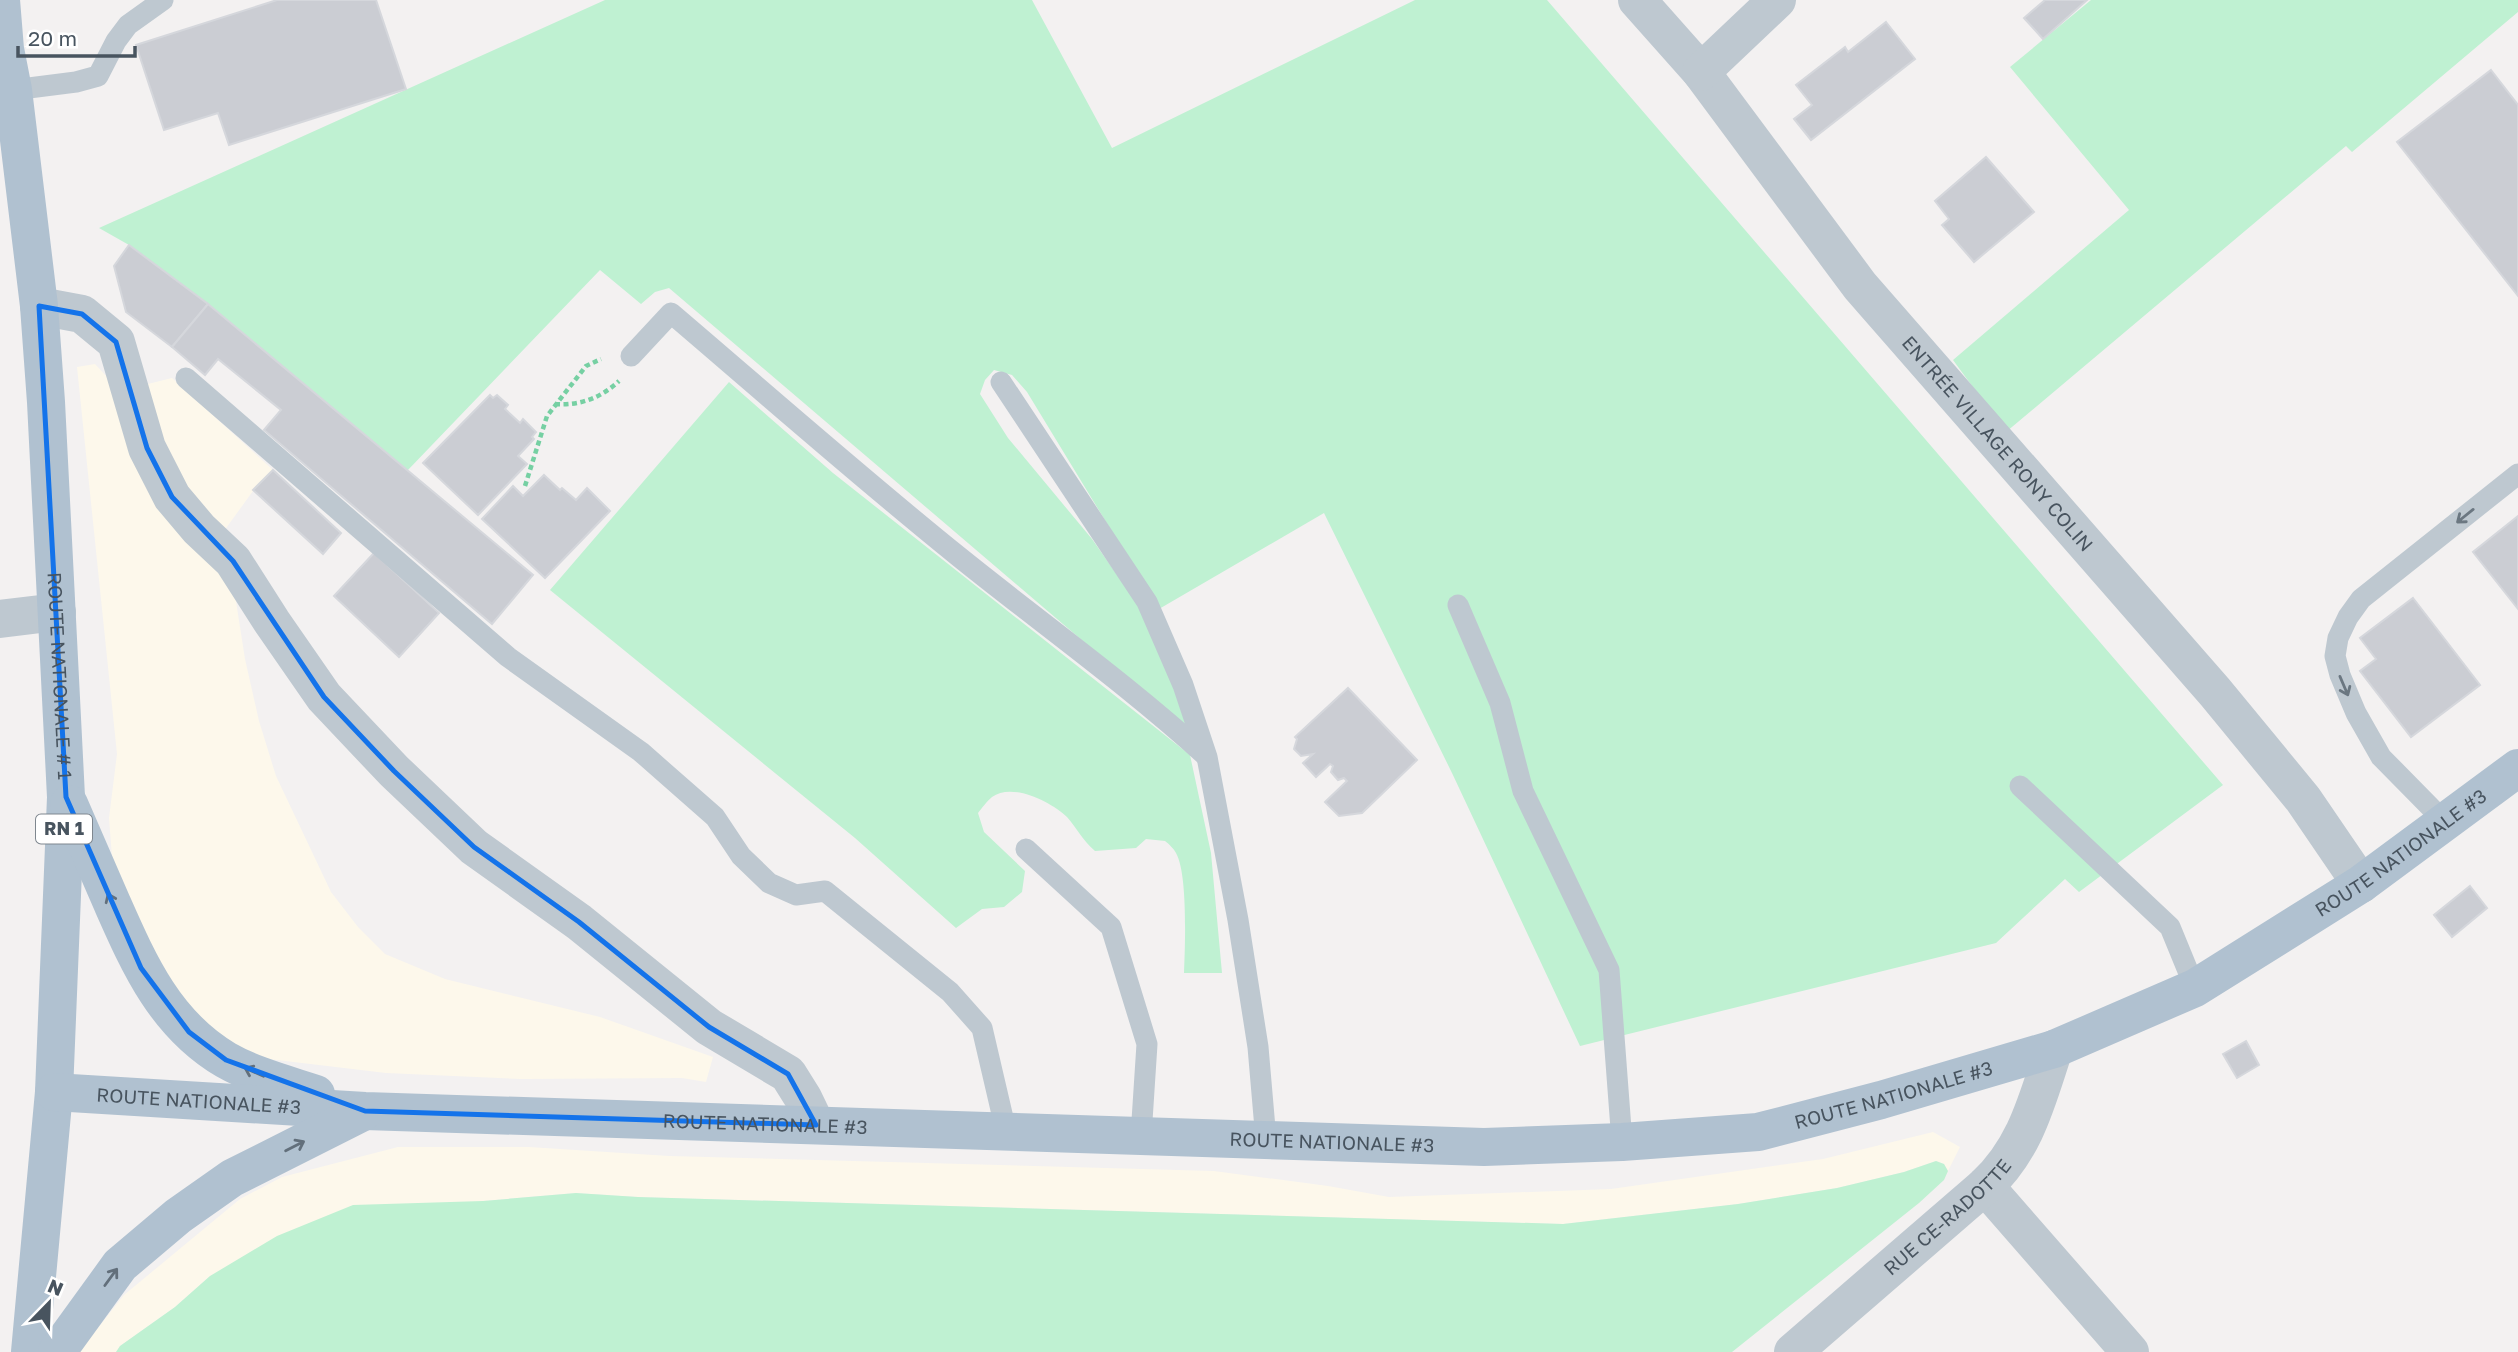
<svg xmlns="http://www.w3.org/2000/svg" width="2518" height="1352" font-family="'Golos Text',sans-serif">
<rect width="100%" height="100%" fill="#f3f1f1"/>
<g fill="#fdf8eb">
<path d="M95 364 120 391 172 378 273 470 253 491 208 553 235 595 245 659 259 721 276 776 331 892 358 927 385 954 445 979 600 1017 713 1057 706 1082 682 1078 521 1079 386 1073 260 1058 232 1044 209 1026 163 976 114 883 109 818 117 754 77 367Z"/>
<path d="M1933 1132 1960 1147 1948 1171 1944 1164 1936 1161 1904 1172 1837 1188 1738 1204 1563 1224 638 1197 576 1193 483 1201 210 1276 175 1307 120 1346 116 1352H79L124 1295 240 1199 282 1177 398 1147H529L669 1156 1214 1171 1328 1186 1389 1197 1611 1189 1823 1159Z"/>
</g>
<g fill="#bff1d2">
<path d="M605 0H1032L1112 148 1415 0H1547L2223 785 2079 892 2065 879 1996 943 1580 1046 1452 773 1324 513 1159 609 1027 392 1012 375 994 370 985 380 980 394 1008 438 1092 539 1141 609 1195 739 1172 717 669 288 655 292 641 304 600 270 407 471 208 304 129 245 99 228Z"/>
<path d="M2091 0H2518V12L2352 152 2346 146 2006 432 1953 360 2129 210 2010 67Z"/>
<path d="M729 382 833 473 1190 755 1211 853 1222 973H1184C1185 947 1188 874 1176 853 1174 849 1169 844 1165 841L1146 839 1136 848 1095 851C1082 840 1077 828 1067 817 1051 802 1012 782 992 797 987 801 982 808 978 813L984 832 1025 871 1022 892 1004 907 982 909 956 928 855 838 550 590Z"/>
<path d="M1936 1161 1944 1164 1948 1171 1944 1180 1919 1203 1732 1352H116L120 1346 175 1307 210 1276 277 1236 353 1205 483 1201 576 1193 638 1197 1563 1224 1738 1204 1837 1188 1904 1172Z"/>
</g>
<g fill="#cbcdd3" stroke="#d5d7dc" stroke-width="2">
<path d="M277 0H376L406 89 229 145 218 113 164 130 136 45Z"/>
<path d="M2045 0H2087L2043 39 2024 18Z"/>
<path d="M1886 22 1915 59 1811 140 1794 119 1812 105 1796 85 1845 47 1848 52Z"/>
<path d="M2491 70 2518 105V296L2397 142Z"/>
<path d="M1986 157 2034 212 1974 262 1942 225 1949 219 1935 201Z"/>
<path d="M129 245 208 304 172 347 126 312 114 266Z"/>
<path d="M208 304 533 575 492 624 264 430 281 410 218 359 205 375 172 347Z"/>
<path d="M490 395 493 398 497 395 508 405 505 409 520 423 523 419 536 432 532 437 534 439 518 456 527 464 478 515 423 463Z"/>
<path d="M273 470 341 533 323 554 253 490Z"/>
<path d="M544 475 560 490 562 488 576 500 587 488 610 511 545 578 482 519 513 486 523 496Z"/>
<path d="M2518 516V609L2473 552Z"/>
<path d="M374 553 439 613 399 657 334 596Z"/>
<path d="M2413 598 2480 685 2411 737 2360 671 2376 659 2360 638Z"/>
<path d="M1348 688 1417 760 1362 813 1339 816 1325 802 1347 781 1344 778 1338 780 1331 772 1333 766 1330 764 1316 777 1303 763 1313 754 1301 756 1294 749 1297 739 1295 737Z"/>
<path d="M2470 886 2487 908 2452 937 2434 915Z"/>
<path d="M2246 1041 2259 1065 2237 1078 2223 1054Z"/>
</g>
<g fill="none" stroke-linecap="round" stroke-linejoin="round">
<g stroke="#76d0a3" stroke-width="4.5" stroke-dasharray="5 3.5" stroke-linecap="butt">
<path d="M555 404C579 406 601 398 619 381"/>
<path d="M525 486 547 416 586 366 601 359"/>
</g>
<g stroke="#bec8d0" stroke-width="21">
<path d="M13 90 76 82 98 76 116 41 128 25 163 0"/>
<path d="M631 356 671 313C766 394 860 477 958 556 1041 623 1127 684 1206 756"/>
<path d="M186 378 508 657 641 752 715 817 741 856 769 883 796 895 825 891 950 992 982 1028 1006 1131"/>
<path d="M1001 382 1147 602 1183 685 1207 757 1238 920 1258 1047 1266 1140"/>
<path d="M1458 605 1500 703 1523 791 1609 970 1622 1142"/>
<path d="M2020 786 2170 927 2195 988"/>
<path d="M2446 823 2381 757 2356 713 2340 675 2335 656 2338 638 2348 617 2361 599 2518 474"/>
<path d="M1026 849 1111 927 1147 1044 1141 1136"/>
</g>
<g stroke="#bec8d0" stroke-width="38">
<path id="s1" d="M1637 0 1701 72 1860 286 2215 692 2303 799 2361 884"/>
<path d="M1701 72 1777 0"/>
<path d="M39 306 82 314 116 342 147 448 172 497 199 529 233 561 272 622 324 697 394 771 474 847 579 922 709 1027 788 1074 803 1098 816 1125"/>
<path d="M0 619 57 612"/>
<path d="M1985 1186 2130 1352"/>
<path id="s2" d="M1793 1352 1985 1186C2026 1148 2037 1100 2054 1049"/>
</g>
<g stroke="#b0c1d0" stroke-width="38">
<path id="s3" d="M1 0 5 49 13 90 39 306 46 402 66 797 54 1092 30 1352"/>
<path d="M69 804C83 837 98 870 112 903 139 964 165 1024 226 1060 254 1076 286 1084 316 1094"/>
<path id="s4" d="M54 1092 365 1111 1484 1147 1622 1142 1758 1132 1881 1100 2054 1049 2195 988 2361 884 2518 768"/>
<path d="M57 1352 120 1265 178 1216 232 1178 363 1112"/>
</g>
</g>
<defs><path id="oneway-shaft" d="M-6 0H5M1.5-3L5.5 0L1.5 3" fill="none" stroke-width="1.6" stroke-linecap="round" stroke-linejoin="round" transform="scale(1.75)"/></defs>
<g stroke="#6b7781">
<use href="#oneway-shaft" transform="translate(2465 516) rotate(141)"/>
<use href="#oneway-shaft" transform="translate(2344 686) rotate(67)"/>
</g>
<g stroke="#626f7b">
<use href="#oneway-shaft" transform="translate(112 903) rotate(-114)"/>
<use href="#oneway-shaft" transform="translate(254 1072) rotate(-156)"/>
<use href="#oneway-shaft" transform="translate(295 1146) rotate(-27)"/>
<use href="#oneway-shaft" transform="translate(111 1277) rotate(-54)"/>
</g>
<path fill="none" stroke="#1473ea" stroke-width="5" stroke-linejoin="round" d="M39 306 82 314 116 342 147 448 172 497 233 561 324 697 394 771 474 847 579 922 709 1027 788 1074 816 1125 365 1111 226 1060 189 1032 141 968 66 797Z"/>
<g text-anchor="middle" stroke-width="5" stroke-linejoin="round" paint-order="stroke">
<rect fill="#fff" stroke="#7f878f" stroke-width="2" x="36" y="814.5" width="56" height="29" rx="5"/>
<g font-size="18" font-weight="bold" fill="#48545f">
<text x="64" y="835">RN 1</text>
</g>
<g font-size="19" fill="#48545f" stroke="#fff">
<text dy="7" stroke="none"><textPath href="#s1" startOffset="572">ENTRÉE VILLAGE RONY COLIN</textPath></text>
<text dy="7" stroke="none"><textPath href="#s3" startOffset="679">ROUTE NATIONALE # 1</textPath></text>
<text dy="7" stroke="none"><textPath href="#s4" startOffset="2413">ROUTE NATIONALE #3</textPath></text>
<text dy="7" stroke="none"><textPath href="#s4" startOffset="1846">ROUTE NATIONALE #3</textPath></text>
<text dy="7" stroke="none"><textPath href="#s4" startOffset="145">ROUTE NATIONALE #3</textPath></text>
<text dy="7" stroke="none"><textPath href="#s4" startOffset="712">ROUTE NATIONALE #3</textPath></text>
<text dy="7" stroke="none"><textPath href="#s4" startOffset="1279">ROUTE NATIONALE #3</textPath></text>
<text dy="7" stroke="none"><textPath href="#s2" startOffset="205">RUE CE-RADOTTE</textPath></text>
</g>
</g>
<g transform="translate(49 1303) rotate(23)" stroke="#ffffff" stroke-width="5" paint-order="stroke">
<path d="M0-5L12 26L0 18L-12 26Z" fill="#48545f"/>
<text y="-10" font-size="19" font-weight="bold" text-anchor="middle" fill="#48545f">N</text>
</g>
<path d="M18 46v10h117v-10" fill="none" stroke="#48545f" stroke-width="3.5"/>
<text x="28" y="46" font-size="21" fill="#48545f" stroke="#ffffff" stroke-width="5" paint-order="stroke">20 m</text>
</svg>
